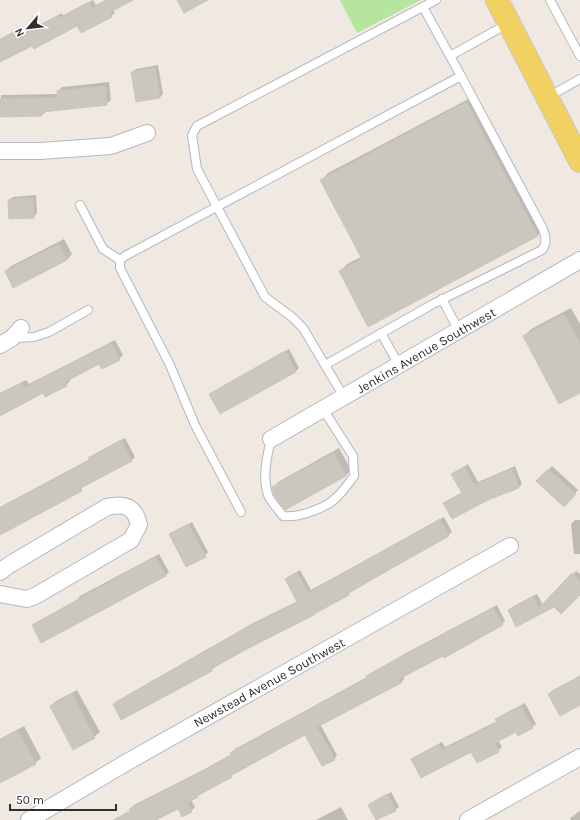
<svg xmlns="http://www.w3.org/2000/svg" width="580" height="820" font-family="Karla,sans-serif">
<rect width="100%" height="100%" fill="#efe9e1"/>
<path fill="#b6e59e" d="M340 0H421L357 33Z"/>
<g fill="#0003">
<path d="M93 0 96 5 105 0H131L113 10 115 13 111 16 78 25 32 44 0 55V39L20 28 22 34 62 13 63 16Z"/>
<path d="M158 65 163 94 160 97 132 73 136 69Z"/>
<path d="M109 82 111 100 106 104 47 111 42 115 0 116 1 95 58 94V91L62 87Z"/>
<path d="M474 96 544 228 537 236 340 272 347 264 361 257 321 181 328 173Z"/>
<path d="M36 195 37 213 33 217 9 200 13 197Z"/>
<path d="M64 239 72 254 67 260 6 271 11 266Z"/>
<path d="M571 308 580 324V392L524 336 531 329Z"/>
<path d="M115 340 123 355 119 359 100 363 70 379V381L66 385 44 392 0 415V393L26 380 29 384Z"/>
<path d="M289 349 299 368 296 371 210 394Z"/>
<path d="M125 438 135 457 132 460 84 485 81 490 0 532V507L90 459 93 455Z"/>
<path d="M339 448 351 470 346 475 285 508 273 488 278 482Z"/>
<path d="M468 464 478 482 515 466 522 484 519 487 489 499 445 503 462 492 453 474Z"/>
<path d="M552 466 578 490 564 505 538 481Z"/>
<path d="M444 517 452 532 448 535 348 594 215 666 212 670 122 719 114 704 117 701 255 622 298 601 286 579 290 576 300 570 311 590Z"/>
<path d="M575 520H580V554H574L571 524Z"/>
<path d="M192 522 208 552 205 556 170 535Z"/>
<path d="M159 554 169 572 165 576 33 625 77 600 80 596Z"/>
<path d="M576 571 580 574V594L517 625 509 611 512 607 537 594 543 605Z"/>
<path d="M497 605 505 621 502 624 403 676 404 679 401 683 320 724 337 755 334 759 306 734 201 793 191 800 195 807 191 811 178 808 154 820H113L131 810 130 809 134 805 203 770 232 754 235 749 367 677 404 654Z"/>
<path d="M580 676V703L549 694 553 690Z"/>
<path d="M77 690 100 732 94 737 51 706 56 701Z"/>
<path d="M525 703 536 724 532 727 517 731 498 740 502 747 498 751 471 750 412 759 442 742 445 747 497 721 500 716Z"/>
<path d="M24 726 41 758 35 763 0 782V739Z"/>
<path d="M391 792 399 807 377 820 369 805Z"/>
<path d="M341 807 348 820H316Z"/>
<path d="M580 811V820H571L570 818Z"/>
</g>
<g fill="#cbc7bf" stroke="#cbc5ba">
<path d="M106 0H133L109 13 112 17 81 33 77 26 34 49 32 46 0 62V40L16 31 19 36 58 16 59 18 89 2 92 8Z"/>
<path d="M177 0H208L184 13Z"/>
<path d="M155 68 160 98 136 102 131 72Z"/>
<path d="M105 86 107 105 42 112V116L0 117V99L57 98V91Z"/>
<path d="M466 102 538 236 368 327 339 271 362 259 320 180Z"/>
<path d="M33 198 34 218 9 219 8 200Z"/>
<path d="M59 244 67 260 13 288 5 271Z"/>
<path d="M564 314 580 344V393L559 404 523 336Z"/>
<path d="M111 343 120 360 102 369 99 364 65 382 67 386 45 397 43 393 0 416V394L22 383 24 388Z"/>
<path d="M285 351 296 372 220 414 209 394Z"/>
<path d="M121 440 132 461 81 488 82 491 0 535V508L90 460 88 458Z"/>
<path d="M334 453 346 476 285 510 274 495 272 487Z"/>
<path d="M464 467 474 485 512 469 519 488 490 499 452 519 443 503 462 493 451 474Z"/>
<path d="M548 469 576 494 564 507 536 481Z"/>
<path d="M440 519 449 536 348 593 349 595 314 614V615L245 650 211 669 212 671 121 720 113 704 250 626 297 602 285 579 297 572 308 593Z"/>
<path d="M188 524 206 557 186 567 169 534Z"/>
<path d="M155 557 166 576 41 643 32 625Z"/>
<path d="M572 573 580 581V595L561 614 554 607 516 627 508 610 533 597 539 608Z"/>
<path d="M493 608 503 625 444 658 443 656 399 679 401 683 317 727 335 760 322 766 305 735 231 775 232 777 197 796 198 797 187 803 192 812 182 817 178 809 156 820H114L131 811 129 809 199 773 231 755 230 753 367 678 366 676 400 657Z"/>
<path d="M580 676V705L560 716 548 694Z"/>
<path d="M72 694 95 738 73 750 50 706Z"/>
<path d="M521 706 533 728 518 736 516 732 495 743 499 752 477 763 471 752 421 778 411 759 439 744 442 750 497 722 495 719Z"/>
<path d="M18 731 36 764 0 783V740Z"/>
<path d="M387 794 396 811 376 820 368 805Z"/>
</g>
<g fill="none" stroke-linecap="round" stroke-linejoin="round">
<defs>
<g id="lane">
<path d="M550 0 580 56"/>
<path d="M450 56 509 23"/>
<path d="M548 97 580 79"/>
<path d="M80 205 103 249 120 260"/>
<path d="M442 299 459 331"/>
<path d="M381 333 399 365"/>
<path d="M13 338 34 337 49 332 88 310"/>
<path d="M325 365 433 304 542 250C547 243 546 238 543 229L461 76"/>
<path d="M344 397 303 328 292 317 265 297 197 169 192 135 197 126 436 0"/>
<path d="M271 439C267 457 262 477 268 495 271 502 278 509 283 516 299 518 327 508 338 496 344 490 349 483 354 476L353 456 323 409"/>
<path d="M241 512 195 425 170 365 120 268V260L125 256 461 76 423 7"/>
</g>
<g id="street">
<path d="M0 151H40L111 146 147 133"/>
<path d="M0 345 12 338 21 328"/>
<path d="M271 439 580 260"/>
<path d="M0 572 9 565 107 507C124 503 135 506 139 525L131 540 37 595 27 599 0 594"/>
<path d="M29 820 129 761 510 546"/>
<path d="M468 820 580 757"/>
</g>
<path id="primary" d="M497 0 580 161"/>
</defs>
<use href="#lane" stroke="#b4b7c1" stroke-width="10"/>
<use href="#street" stroke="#b4b7c1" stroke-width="18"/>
<use href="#primary" stroke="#c9c9c9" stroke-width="24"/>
<use href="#lane" stroke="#fff" stroke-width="8"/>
<use href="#street" stroke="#fff" stroke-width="16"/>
<use href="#primary" stroke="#f2d163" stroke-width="22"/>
</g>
<g text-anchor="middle" stroke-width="3" stroke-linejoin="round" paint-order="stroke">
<g font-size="13" fill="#2e2e2e" stroke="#fff">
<text transform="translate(426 350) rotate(-30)" y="5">Jenkins Avenue Southwest</text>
<text transform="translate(269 682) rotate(-29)" y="5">Newstead Avenue Southwest</text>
</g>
</g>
<g transform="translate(28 28) rotate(242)" stroke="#ffffff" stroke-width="3" paint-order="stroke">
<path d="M0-3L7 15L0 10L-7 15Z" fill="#2e2e2e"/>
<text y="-6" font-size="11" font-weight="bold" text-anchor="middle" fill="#2e2e2e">N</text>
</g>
<path d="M10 804v6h106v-6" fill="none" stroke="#2e2e2e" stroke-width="2"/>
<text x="16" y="804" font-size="12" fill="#2e2e2e" stroke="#ffffff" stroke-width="3" paint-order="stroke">50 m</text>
</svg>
